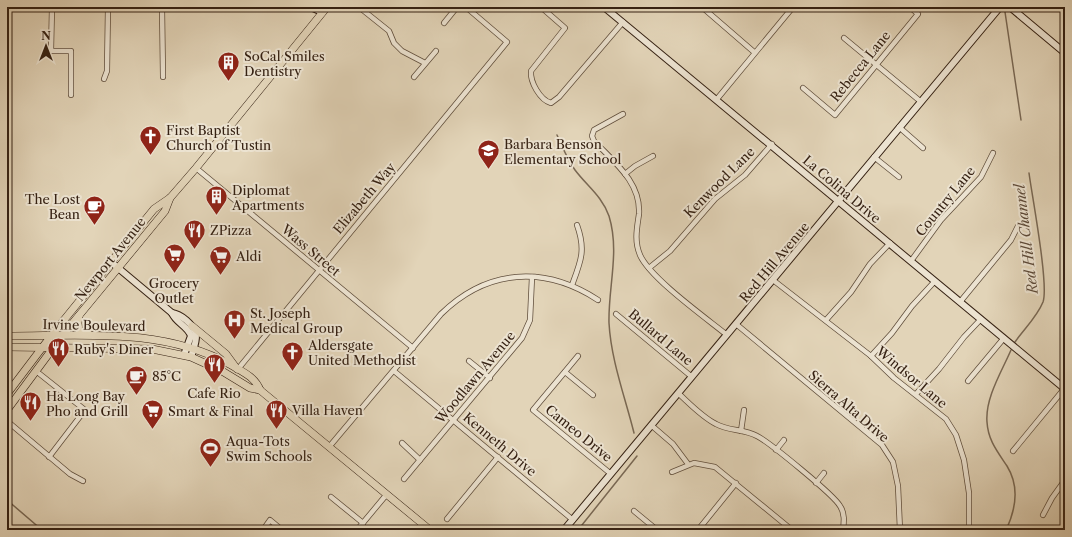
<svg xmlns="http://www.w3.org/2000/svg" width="1072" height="537" font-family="'Libre Caslon Text',serif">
<rect width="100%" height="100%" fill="#e2d4b8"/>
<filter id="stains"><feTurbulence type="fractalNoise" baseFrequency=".005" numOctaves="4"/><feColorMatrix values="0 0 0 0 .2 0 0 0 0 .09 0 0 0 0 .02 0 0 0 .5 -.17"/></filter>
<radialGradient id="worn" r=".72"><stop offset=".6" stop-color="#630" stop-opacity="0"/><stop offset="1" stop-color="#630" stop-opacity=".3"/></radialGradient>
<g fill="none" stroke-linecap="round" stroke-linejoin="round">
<g stroke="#796854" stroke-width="1.5">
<path d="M1005 12 1021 120"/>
<path d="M557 135C562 146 567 159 575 170 587 186 602 196 609 216 620 252 608 287 609 323 611 360 625 397 634 433"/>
<path d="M1015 342C1024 329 1037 317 1043 302 1049 285 1032 196 1029 173"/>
<path d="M7 500 42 530"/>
<path d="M578 530 637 456"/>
<path d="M1006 530C1016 509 1020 487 1007 466 997 451 988 440 987 422 985 398 1002 371 1011 350"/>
</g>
<defs>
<g id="street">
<path d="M52 7 51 51H71V95"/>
<path d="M162 7 163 77"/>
<path d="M359 7 389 31 394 43 402 51 425 63"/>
<path d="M541 7 565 28 531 71C530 82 540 100 551 103L559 97 623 22"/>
<path d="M702 7 754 52"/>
<path d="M444 23 457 7"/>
<path d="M844 38 920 101"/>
<path d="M414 77 436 51"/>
<path d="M104 79 107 71 108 7"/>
<path d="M803 88 835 115 918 14 910 7"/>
<path d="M717 99 793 7"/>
<path d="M623 114 594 130 592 136 594 141C614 162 641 182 639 214 637 228 634 241 640 255 650 278 706 318 727 335"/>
<path d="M899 127 923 148"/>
<path d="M874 157 899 177"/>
<path d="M196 168 413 348"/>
<path d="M625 174 635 166 653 156"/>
<path d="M911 261 941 220 981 177 993 153"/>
<path d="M649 268 670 251 715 199 745 175 772 144"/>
<path d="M773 280 871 356 894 378 946 419 956 435 964 460 969 493V530"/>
<path d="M572 285C581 261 586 250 577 225"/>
<path d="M960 302 1011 240 1018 226"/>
<path d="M616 314 692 377"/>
<path d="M826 320 851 292 870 264 890 243"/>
<path d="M736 324 882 445 893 462 898 486 900 530"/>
<path d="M578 356 533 410 611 474"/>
<path d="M871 356 892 333 912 306 935 281"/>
<path d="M469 361 490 378"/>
<path d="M238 369 507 42 466 7"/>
<path d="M36 371 85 410 49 457"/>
<path d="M394 371 573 520"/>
<path d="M565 372 593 395"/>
<path d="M968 381 1004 338"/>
<path d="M678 393C690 404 702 417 716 424 728 431 744 429 757 436 769 442 834 495 840 506 845 513 844 522 843 530"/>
<path d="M916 394 939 369 964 337 981 319"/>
<path d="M7 421 70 474 83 481"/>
<path d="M651 425 673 444 688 464"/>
<path d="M741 431 744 410"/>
<path d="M402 443 420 460"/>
<path d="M329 447 441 314C487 269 544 265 598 300"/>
<path d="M776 450 784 440"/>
<path d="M1013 451 1064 389"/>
<path d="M672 472 694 463 715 467 792 530"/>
<path d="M404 479 522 338 530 320 532 277"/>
<path d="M816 483 824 473"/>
<path d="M331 497 363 523"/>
<path d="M634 511 657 530"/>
<path d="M1043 515 1052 498 1065 480"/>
<path d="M447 519 498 457"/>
<path d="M263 530 270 520 282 530"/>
<path d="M357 530 387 494"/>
<path d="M698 530 736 483"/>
</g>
<g id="secondary">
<path d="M299 7 313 8 322 12"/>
<path d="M604 7 1065 389"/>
<path d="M1010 7 1065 53"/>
<path d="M111 262 172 313C176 323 188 326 191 336L184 355"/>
<path d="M172 313C178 314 181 316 186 320 201 333 196 341 191 357"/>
<path d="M564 530 1000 7"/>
</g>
<g id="primary">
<path d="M79 316 78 323 79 330 89 334"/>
<path d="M192 326 226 354 237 369"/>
<path d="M7 336C83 336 162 327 231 365 243 372 255 377 260 390L430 530"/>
<path d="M7 347 152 349 191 357 222 371 250 388 260 390"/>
<path d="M7 394 51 336 154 209 170 198 196 168 327 7"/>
<path d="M7 410 62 336 165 211 170 198"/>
</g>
</defs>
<use href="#street" stroke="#604e3c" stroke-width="6"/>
<use href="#secondary" stroke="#352113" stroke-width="8"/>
<use href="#primary" stroke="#352113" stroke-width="8"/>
<use href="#street" stroke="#ece3d1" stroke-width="4.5"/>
<use href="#secondary" stroke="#ece3d1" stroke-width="6"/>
<use href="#primary" stroke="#e2d4b8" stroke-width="7"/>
</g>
<defs>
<symbol id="building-pin" viewBox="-11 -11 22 30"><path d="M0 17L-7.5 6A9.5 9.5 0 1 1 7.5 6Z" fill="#8f2418" stroke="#ece3d1"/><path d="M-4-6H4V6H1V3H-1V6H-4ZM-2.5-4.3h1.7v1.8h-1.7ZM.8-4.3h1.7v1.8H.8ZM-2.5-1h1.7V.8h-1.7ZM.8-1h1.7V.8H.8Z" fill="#fff"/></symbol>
<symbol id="church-pin" viewBox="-11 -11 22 30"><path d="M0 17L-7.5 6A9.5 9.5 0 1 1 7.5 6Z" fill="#8f2418" stroke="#ece3d1"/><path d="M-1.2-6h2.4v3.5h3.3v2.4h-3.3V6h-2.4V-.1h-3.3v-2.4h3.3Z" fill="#fff"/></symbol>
<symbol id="school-pin" viewBox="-11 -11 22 30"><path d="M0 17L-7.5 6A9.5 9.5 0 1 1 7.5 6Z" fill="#8f2418" stroke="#ece3d1"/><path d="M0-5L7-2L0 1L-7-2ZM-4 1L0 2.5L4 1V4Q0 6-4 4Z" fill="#fff"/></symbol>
<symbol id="cafe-pin" viewBox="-11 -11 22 30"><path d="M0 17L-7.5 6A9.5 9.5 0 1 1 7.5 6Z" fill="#8f2418" stroke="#ece3d1"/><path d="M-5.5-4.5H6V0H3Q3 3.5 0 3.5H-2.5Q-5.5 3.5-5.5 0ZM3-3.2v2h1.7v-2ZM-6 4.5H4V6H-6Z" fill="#fff"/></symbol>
<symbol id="restaurant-pin" viewBox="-11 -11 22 30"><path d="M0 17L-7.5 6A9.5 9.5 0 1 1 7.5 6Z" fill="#8f2418" stroke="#ece3d1"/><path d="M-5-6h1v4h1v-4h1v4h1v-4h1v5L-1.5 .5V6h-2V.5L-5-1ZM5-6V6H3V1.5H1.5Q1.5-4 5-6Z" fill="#fff"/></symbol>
<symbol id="supermarket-pin" viewBox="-11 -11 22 30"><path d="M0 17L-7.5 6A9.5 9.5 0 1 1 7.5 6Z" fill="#8f2418" stroke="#ece3d1"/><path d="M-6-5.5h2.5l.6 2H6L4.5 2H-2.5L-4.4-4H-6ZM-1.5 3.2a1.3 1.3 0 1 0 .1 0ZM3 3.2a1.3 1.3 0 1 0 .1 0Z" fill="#fff"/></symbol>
<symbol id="hospital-pin" viewBox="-11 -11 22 30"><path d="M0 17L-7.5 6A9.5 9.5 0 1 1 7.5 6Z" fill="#8f2418" stroke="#ece3d1"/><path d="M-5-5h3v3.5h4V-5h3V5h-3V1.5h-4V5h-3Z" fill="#fff"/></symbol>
<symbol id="stadium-pin" viewBox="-11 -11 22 30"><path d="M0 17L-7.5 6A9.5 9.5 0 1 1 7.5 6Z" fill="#8f2418" stroke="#ece3d1"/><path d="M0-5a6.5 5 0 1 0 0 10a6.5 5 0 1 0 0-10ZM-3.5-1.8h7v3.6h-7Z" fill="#fff"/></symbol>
</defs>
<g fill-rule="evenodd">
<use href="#building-pin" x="216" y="50" width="25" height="34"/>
<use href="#church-pin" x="138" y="124" width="25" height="34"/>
<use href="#school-pin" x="476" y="138" width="25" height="34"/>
<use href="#building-pin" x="204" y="184" width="25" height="34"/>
<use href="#cafe-pin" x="82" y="194" width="25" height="34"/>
<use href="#restaurant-pin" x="182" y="218" width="25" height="34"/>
<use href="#supermarket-pin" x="162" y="242" width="25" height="34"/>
<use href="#supermarket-pin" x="208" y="244" width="25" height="34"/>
<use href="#hospital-pin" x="222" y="308" width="25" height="34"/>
<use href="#restaurant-pin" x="46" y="336" width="25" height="34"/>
<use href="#church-pin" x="280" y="340" width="25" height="34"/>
<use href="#restaurant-pin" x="202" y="352" width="25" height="34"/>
<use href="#cafe-pin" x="124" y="364" width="25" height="34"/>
<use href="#restaurant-pin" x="18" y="390" width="25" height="34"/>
<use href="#restaurant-pin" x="264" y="398" width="25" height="34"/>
<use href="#supermarket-pin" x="140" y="398" width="25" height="34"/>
<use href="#stadium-pin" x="198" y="436" width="25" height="34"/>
</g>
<g text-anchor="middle" stroke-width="4" stroke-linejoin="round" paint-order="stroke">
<g font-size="13" fill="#352113" stroke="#ece3d1" text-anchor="start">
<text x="244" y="61">SoCal Smiles<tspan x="244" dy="15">Dentistry</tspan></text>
<text x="166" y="135">First Baptist<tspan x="166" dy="15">Church of Tustin</tspan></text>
<text x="504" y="149">Barbara Benson<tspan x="504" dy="15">Elementary School</tspan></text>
<text x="232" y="195">Diplomat<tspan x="232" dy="15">Apartments</tspan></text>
<text x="80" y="204" text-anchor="end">The Lost<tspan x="80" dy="15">Bean</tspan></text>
<text x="210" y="235">ZPizza</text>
<text x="236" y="261">Aldi</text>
<text x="174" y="288" text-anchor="middle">Grocery<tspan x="174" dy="15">Outlet</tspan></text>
<text x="250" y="318">St. Joseph<tspan x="250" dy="15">Medical Group</tspan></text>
<text x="308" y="350">Aldersgate<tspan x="308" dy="15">United Methodist</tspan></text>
<text x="74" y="354">Ruby's Diner</text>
<text x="152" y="381">85°C</text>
<text x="214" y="398" text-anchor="middle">Cafe Rio</text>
<text x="46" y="401">Ha Long Bay<tspan x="46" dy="15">Pho and Grill</tspan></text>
<text x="292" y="415">Villa Haven</text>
<text x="168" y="416">Smart &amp; Final</text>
<text x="226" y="446">Aqua-Tots<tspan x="226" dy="15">Swim Schools</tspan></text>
</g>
<g font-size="13" fill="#352113" stroke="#ece3d1">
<text transform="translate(860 66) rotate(-51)" y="5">Rebecca Lane</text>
<text transform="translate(719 182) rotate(-45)" y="5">Kenwood Lane</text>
<text transform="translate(842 189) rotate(40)" y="5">La Colina Drive</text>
<text transform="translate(364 198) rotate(-50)" y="5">Elizabeth Way</text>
<text transform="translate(945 201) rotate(-51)" y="5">Country Lane</text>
<text transform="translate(311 250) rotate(40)" y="5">Wass Street</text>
<text transform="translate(110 259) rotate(-51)" y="5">Newport Avenue</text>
<text transform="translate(774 262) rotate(-50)" y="5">Red Hill Avenue</text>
<text transform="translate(94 325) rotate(1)" y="5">Irvine Boulevard</text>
<text transform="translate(661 337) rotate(40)" y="5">Bullard Lane</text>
<text transform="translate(475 377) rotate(-50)" y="5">Woodlawn Avenue</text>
<text transform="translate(912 377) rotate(40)" y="5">Windsor Lane</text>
<text transform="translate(849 406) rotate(41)" y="5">Sierra Alta Drive</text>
<text transform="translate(579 433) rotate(39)" y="5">Cameo Drive</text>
<text transform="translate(500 444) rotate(40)" y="5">Kenneth Drive</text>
</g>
<g font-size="14" font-style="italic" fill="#5d4a39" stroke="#ece3d1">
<text transform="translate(1026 239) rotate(-97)" y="5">Red Hill Channel</text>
</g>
</g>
<rect width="1072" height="537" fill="none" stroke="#e2d4b8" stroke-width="24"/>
<rect x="8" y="8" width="1056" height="521" fill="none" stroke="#352113" stroke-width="2"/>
<rect x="12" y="12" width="1048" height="513" fill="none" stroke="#352113"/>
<g transform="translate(46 46)" stroke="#ece3d1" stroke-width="3" paint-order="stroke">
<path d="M0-3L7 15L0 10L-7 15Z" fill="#352113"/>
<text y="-6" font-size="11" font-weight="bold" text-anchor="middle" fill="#352113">N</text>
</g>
<rect width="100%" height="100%" filter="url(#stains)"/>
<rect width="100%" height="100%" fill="url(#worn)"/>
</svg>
